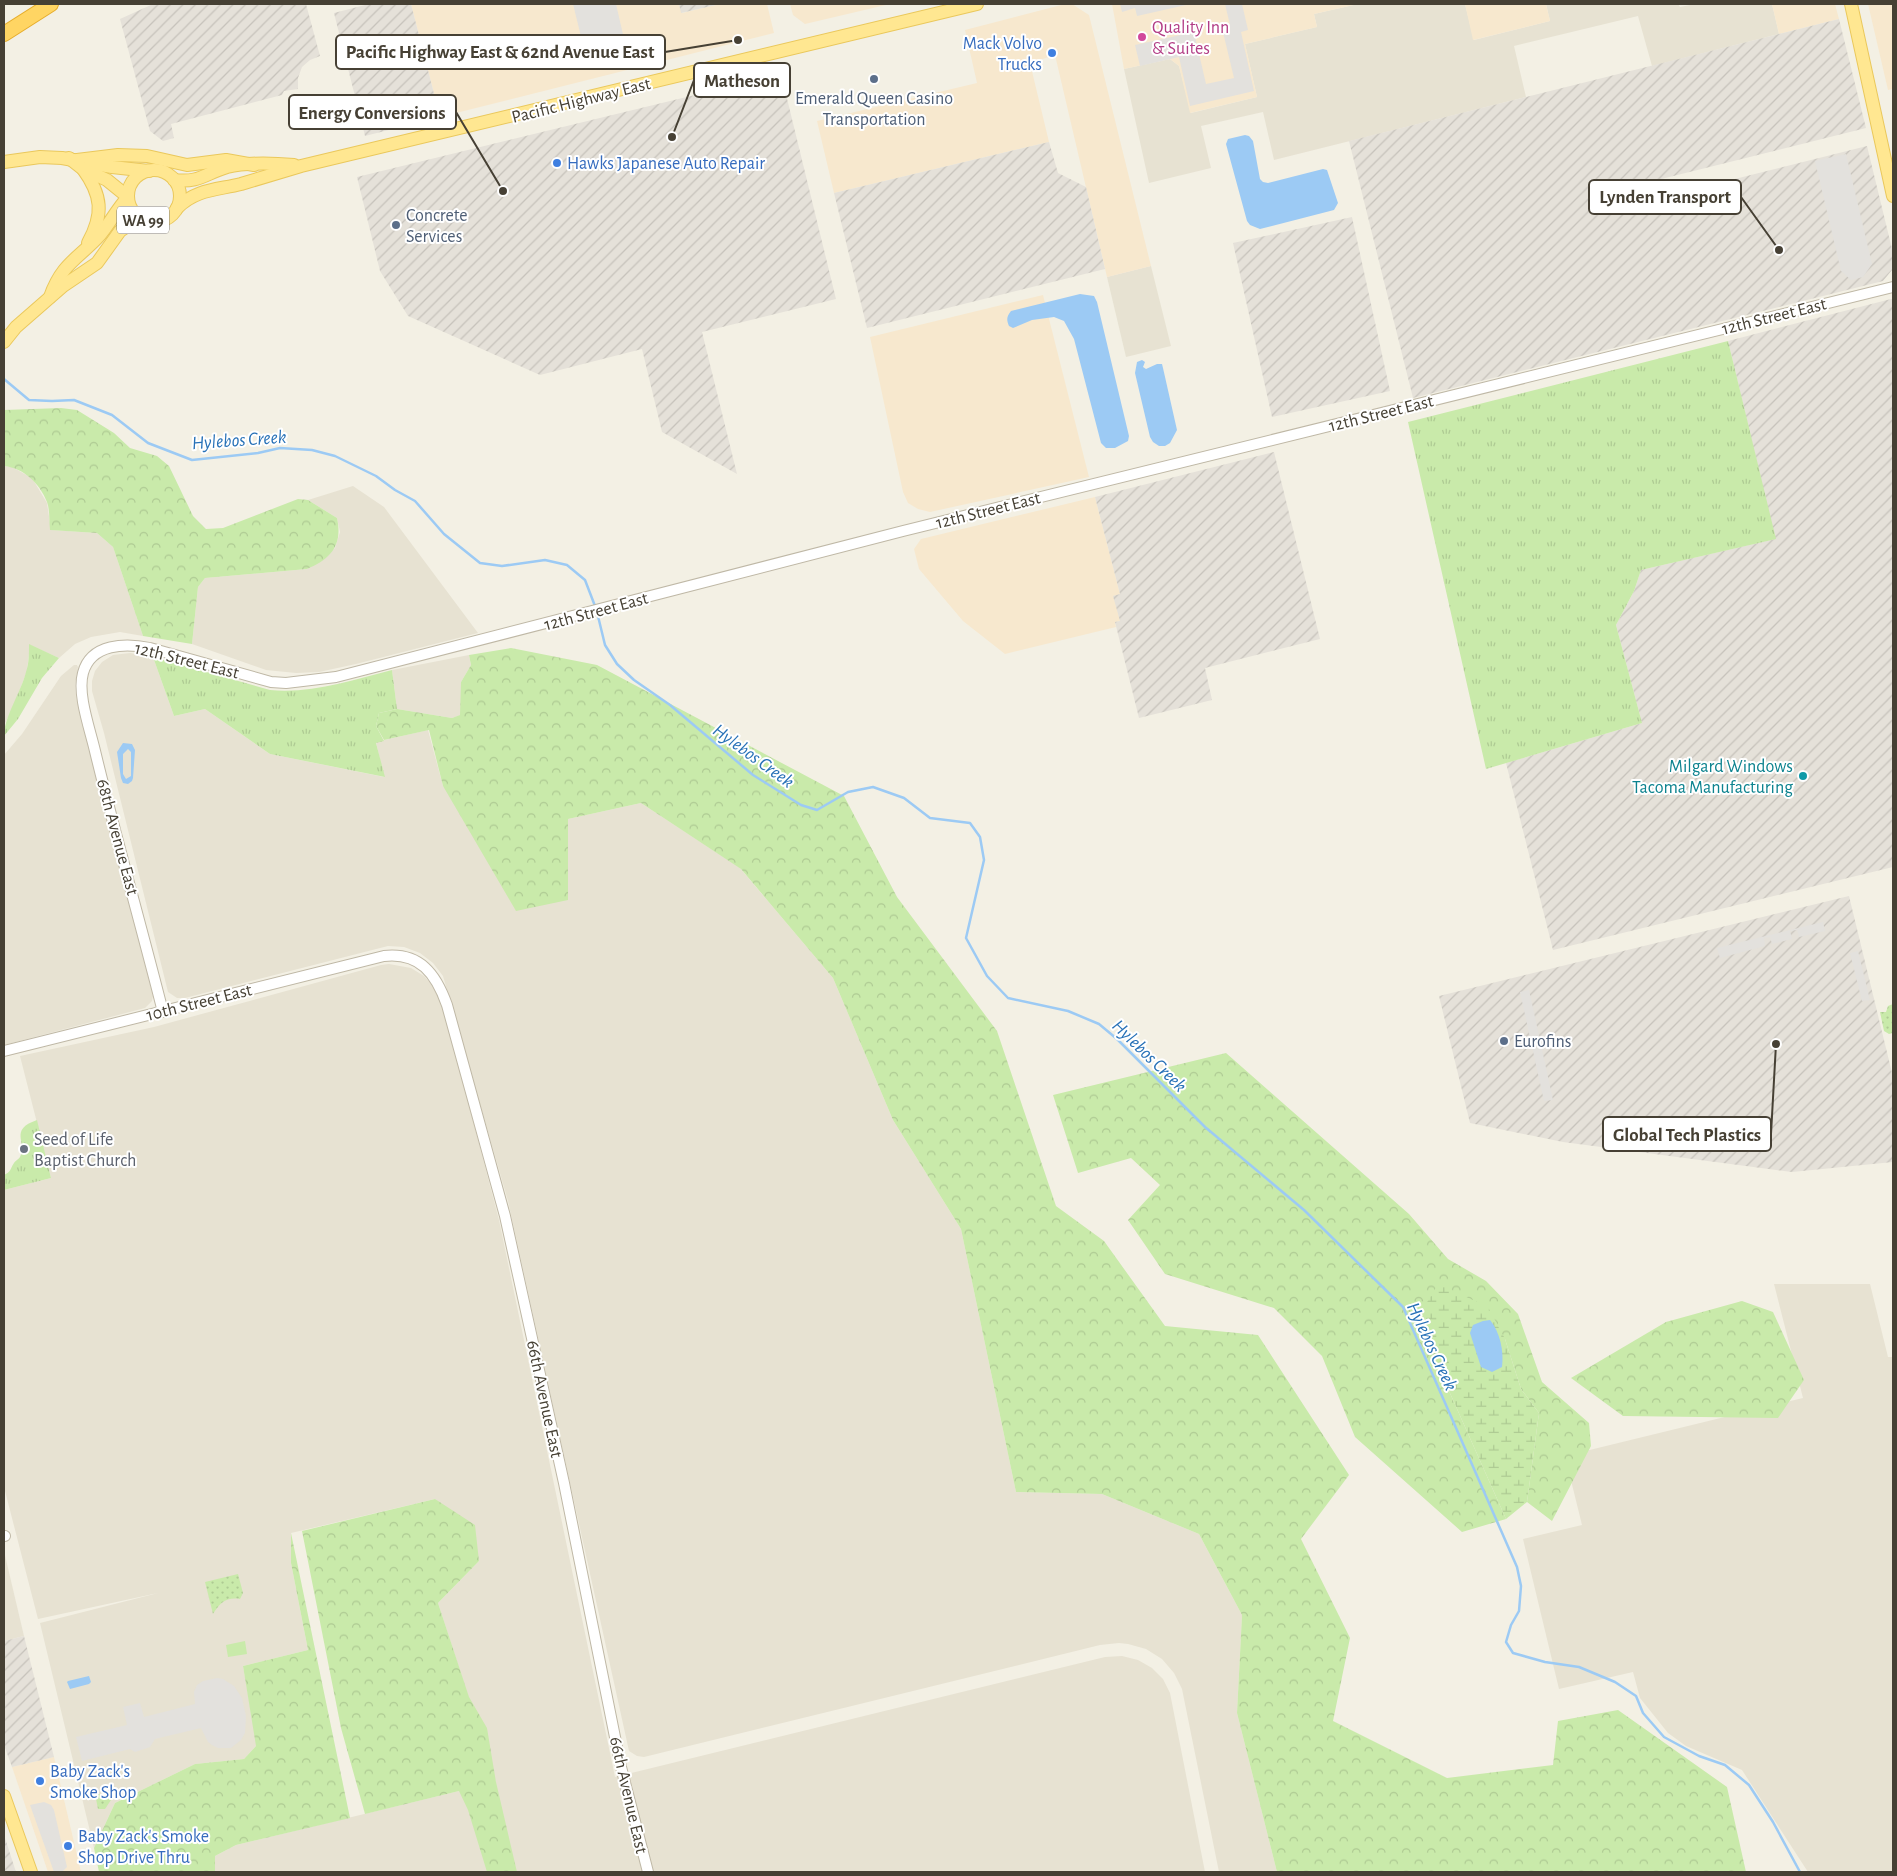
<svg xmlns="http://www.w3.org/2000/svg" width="1897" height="1876" font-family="'Alegreya Sans',sans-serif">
<defs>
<pattern id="industrial-furrows" width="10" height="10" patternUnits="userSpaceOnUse" patternTransform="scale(1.25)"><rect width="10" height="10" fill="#e5e1d9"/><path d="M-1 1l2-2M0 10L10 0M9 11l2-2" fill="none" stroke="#c6c2bb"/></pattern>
<pattern id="grass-tufts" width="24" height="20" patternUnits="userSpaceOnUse" patternTransform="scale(1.25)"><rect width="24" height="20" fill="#c9eaaa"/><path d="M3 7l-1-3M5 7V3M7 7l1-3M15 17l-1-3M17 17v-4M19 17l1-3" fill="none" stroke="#aeca93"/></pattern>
<pattern id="forest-crowns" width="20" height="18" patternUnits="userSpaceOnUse" patternTransform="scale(1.25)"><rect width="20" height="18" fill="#c9eaaa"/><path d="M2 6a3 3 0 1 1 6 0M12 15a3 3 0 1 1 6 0" fill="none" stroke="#aeca93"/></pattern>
<pattern id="wetland-marsh" width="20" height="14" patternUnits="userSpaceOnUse" patternTransform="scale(1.25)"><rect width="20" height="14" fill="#c9eaaa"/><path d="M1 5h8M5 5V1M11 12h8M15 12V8" fill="none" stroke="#aeca93"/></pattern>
<pattern id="park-dots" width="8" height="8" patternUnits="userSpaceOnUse" patternTransform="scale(1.25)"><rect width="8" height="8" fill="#c9eaaa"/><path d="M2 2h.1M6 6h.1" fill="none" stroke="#aeca93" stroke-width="1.8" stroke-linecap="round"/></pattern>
</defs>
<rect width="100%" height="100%" fill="#f3f0e4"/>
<g fill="#e7e2d2">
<path d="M1358 4H1465L1474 40 1550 21 1546 4H1678L1680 7 1695 4H1772L1779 34 1652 66 1638 16 1514 46 1526 97 1274 160 1263 112 1201 126 1211 168 1149 183 1124 69 1170 59 1179 66 1191 113 1257 97 1245 44 1317 27 1314 14Z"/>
<path d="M1151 266 1171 346 1126 357 1107 277Z"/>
<path d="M4 466 12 467 32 478 47 503 51 530 97 533 113 547 143 636 120 632 91 637 75 644 59 658 30 645 27 671 12 710 4 725Z"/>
<path d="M353 486 384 507 478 633 356 664 319 672 296 673 266 670 192 644 198 587 205 578 307 569 335 548 340 532 337 518 308 500Z"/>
<path d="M130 653 153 657 174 716 205 709 270 754 384 777 376 742 428 730 443 786 568 900V819L641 803 740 868 833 978 893 1120 961 1229 1016 1492 1102 1494 1199 1534 1242 1615 1237 1713 1277 1872H1219L1182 1689 1174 1673 1162 1659 1146 1649 1128 1644 1119 1643 1100 1645 644 1757 637 1756 629 1751 508 1201 443 976 433 963 420 953 404 947 388 946 185 998H177L168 992 104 733 92 691V681L95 671 102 662 113 655Z"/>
<path d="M469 655 471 665 461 682V715L452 718 397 709 392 670Z"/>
<path d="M74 665H77L78 667 75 685 76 697 153 996 152 1001 145 1008 4 1045V755L22 734 61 676Z"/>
<path d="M389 964 411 968 424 976 435 988 442 1002 499 1220 615 1777 1105 1657 1122 1656 1138 1660 1152 1668 1163 1679 1170 1693 1205 1872H215V1856L236 1845 496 1782 438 1603 479 1561 435 1499 291 1533V1563L308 1650 243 1666 257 1745 244 1759 195 1764 115 1803 94 1848 40 1623 158 1593 38 1619 4 1487V1190L51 1178 20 1056 154 1027 381 965Z"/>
<path d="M1774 1284H1870L1888 1357H1893V1872H1808L1742 1770 1686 1746 1668 1733 1640 1698 1633 1672 1559 1689 1523 1539 1582 1525 1565 1456 1803 1398Z"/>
<path d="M4 1551 24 1636 4 1641Z"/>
</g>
<g fill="#f7e8ce">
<path d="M411 4H679L682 13 720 4H767L774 33 440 117Z"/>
<path d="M790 4H890L805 24 793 15Z"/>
<path d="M1065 4H1072L1089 15 1151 266 1107 277 1055 55 1030 63 1049 142 834 193 817 121 977 83 965 30Z"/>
<path d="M1112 4H1358L1314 14 1317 27 1245 44 1257 97 1190 113 1179 66 1170 59 1124 69Z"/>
<path d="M1465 4H1546L1550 21 1473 40Z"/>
<path d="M1772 4H1835L1839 19 1779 34Z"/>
<path d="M1868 4H1893V89L1888 90Z"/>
<path d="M1043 295 1089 477 930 512 918 509 908 503 903 492 870 337Z"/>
<path d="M1095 497 1120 594 1114 596 1120 621 1115 622 1116 627 1005 654 963 621 919 569 914 549 921 539Z"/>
<path d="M54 1757 81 1872H48L12 1767Z"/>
</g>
<g fill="url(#industrial-furrows)">
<path d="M153 4H306L320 56 310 60 302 67 298 78V89L284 91 282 95 171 124 174 138 163 141 150 131 120 19Z"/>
<path d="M369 4H411L440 117 365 136 334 13Z"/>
<path d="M679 4H720L681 13Z"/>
<path d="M1839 19 1866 128 1605 193 1610 210 1867 146 1893 253 1892 270 1883 281 1413 398 1349 141Z"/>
<path d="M781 74 836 299 702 332 737 474 662 432 642 349 540 375 408 316 380 271 357 177Z"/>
<path d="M1049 142 1058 173 1086 187 1105 269 867 328 834 193Z"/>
<path d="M1352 217 1390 391 1272 417 1233 243Z"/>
<path d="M1891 299H1893V867L1553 950 1506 763 1642 723 1616 625 1634 591 1641 570 1775 539 1728 341Z"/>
<path d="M1274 452 1320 639 1205 668 1212 700 1139 718 1115 622 1120 621 1113 596 1120 594 1095 497Z"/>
<path d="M1849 896 1893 1077V1162L1792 1172 1563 1142 1470 1123 1439 996Z"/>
<path d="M24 1636 54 1757 12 1767 4 1745V1641Z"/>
<path d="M4 1835 16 1872H4Z"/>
</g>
<g fill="url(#grass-tufts)">
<path d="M1728 341 1776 539 1641 570 1634 591 1616 625 1642 723 1486 769 1408 422Z"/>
<path d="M29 644 59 658 42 678 18 719 4 736C4 717 21 692 26 672 29 664 29 653 29 644Z"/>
<path d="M153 657 270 690C311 694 352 680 392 670L397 709 379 713 376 726 384 741 376 743 385 777 270 754 205 709 174 716Z"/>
<path d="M37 1120 51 1178 4 1190V1175C11 1172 10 1169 14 1163 17 1159 17 1161 20 1157 28 1142 8 1130 37 1120Z"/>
</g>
<g fill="url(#forest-crowns)">
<path d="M61 408 77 410 114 433 130 448 157 456 169 466 193 516 206 529 223 528 298 499 308 500 337 518C343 545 331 559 307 569L205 578 198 587 192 644 143 636 113 547 97 533 50 530C49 521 50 510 47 502 40 484 24 468 4 466V410Z"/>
<path d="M511 648 597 665 844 796 897 897 997 1031 1056 1206 1104 1241 1165 1326 1258 1335 1349 1475 1301 1539 1350 1638 1333 1721 1447 1778 1553 1765 1558 1721 1618 1710 1727 1787 1746 1872H1277L1237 1713 1242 1615 1199 1534 1102 1494 1016 1492 961 1229 893 1120 833 978 741 869 641 803 568 819V900L516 911 443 786 429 730 384 740 376 726 379 713 397 709 452 718 460 715 461 682 471 665 469 655Z"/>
<path d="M1226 1053 1409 1214 1448 1259 1486 1281 1518 1314 1542 1382 1589 1423 1591 1446 1552 1521 1527 1502 1539 1413 1521 1389 1505 1339 1417 1319 1506 1519 1462 1532 1355 1437 1322 1356 1274 1308 1165 1274 1128 1220 1160 1185 1131 1158 1078 1173 1053 1095Z"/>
<path d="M1742 1301 1773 1312 1804 1380 1778 1418 1623 1416 1571 1378 1666 1322Z"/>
<path d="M435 1499 475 1525 479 1561 438 1603 469 1697 487 1728 496 1782 517 1872H487L468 1810 459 1791 365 1814 341 1728 302 1531Z"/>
<path d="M291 1533 350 1818 236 1845 215 1856V1872H99L94 1848 115 1803 195 1764 244 1759 256 1746 243 1666 308 1650 291 1563Z"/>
</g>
<path fill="url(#wetland-marsh)" d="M1438 1284 1488 1307 1505 1339 1521 1389 1539 1413 1527 1502 1506 1519 1417 1319Z"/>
<g fill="url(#park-dots)">
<path d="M1893 1004V1033L1889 1034 1884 1031 1880 1012H1886L1888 1006Z"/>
<path d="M238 1574 243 1593 240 1599C226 1597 220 1603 213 1614L205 1582Z"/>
<path d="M98 1794 109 1797 111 1800 105 1809H98L96 1799Z"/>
</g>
<path fill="#c9eaaa" d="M245 1641 247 1654 228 1657 226 1645Z"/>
<g fill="#e3e1dd">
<path d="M573 4H616L625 43 617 60 602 65 587 61Z"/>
<path d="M1120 4H1186V5L1137 16 1135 8 1122 12Z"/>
<path d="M1225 4H1242L1248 30 1241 32 1254 91 1190 106 1179 57 1140 66 1135 45 1194 32 1206 84 1234 78 1222 28 1230 25Z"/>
<path d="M1846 154 1872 264 1863 277 1851 280 1841 271 1815 161Z"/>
<path d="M1823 922 1825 931 1799 937 1797 930 1790 931 1792 939 1772 944 1770 937 1764 938 1765 946 1720 958 1717 948Z"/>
<path d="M1858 951 1870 1000 1862 1001 1850 953Z"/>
<path d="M1529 990 1553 1100 1544 1101 1520 992Z"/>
<path d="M217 1678 223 1679 234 1686 242 1698 246 1716 245 1733 241 1740 231 1748H218L212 1745 208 1742 201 1728 155 1739 150 1747 135 1752 130 1749 82 1761 76 1737 127 1725 123 1707 140 1703 144 1717 195 1704 194 1692 197 1685 203 1681Z"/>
<path d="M44 1802 51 1805 54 1810 67 1867 62 1872H54L30 1805Z"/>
</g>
<g fill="#9ccaf4" fill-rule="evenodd">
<path d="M1245 135 1249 136 1253 141 1260 179 1263 182 1268 183 1323 169 1327 170 1338 203 1334 210 1260 229 1250 225 1247 221 1226 144 1228 139Z"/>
<path d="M1080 294 1094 296 1097 302 1129 436 1128 441 1115 448H1106L1101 443 1074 339 1064 321 1054 317 1032 320 1013 328 1009 326C1006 319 1007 316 1011 311Z"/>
<path d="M1142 360 1145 362 1143 367 1146 369 1157 364H1162L1163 368 1177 430 1170 443 1165 446H1159L1153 442 1150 437 1135 373 1137 362Z"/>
<path d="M123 743 132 744 135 750 133 778 132 781 128 784 123 783 121 778 117 752ZM128 749 131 752V776L126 779 123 774V754Z"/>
<path d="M1490 1320C1500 1332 1504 1351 1502 1367L1492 1372 1481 1367 1470 1333 1473 1325 1483 1321Z"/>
<path d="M89 1676 91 1682 89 1684 70 1689 67 1682 68 1681Z"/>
</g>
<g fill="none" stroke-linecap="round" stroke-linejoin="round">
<g stroke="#9ccaf4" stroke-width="2.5">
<path d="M4 379 29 400 52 401 74 400 112 415 148 443 192 460 258 453 280 448 312 450 335 456 376 476 395 490 415 501 444 534 480 563 502 566 545 560 567 565 585 580 595 606"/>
<path d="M597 612 605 645 617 664 634 680 670 705 753 775 801 805 817 810 848 792 873 787 904 798 930 818 970 823 980 837 984 860 966 938 987 976 1008 998 1068 1011 1099 1024 1117 1039 1205 1127 1304 1210 1403 1307 1517 1567 1521 1586 1519 1611 1511 1625 1506 1642 1513 1653 1545 1662 1579 1667 1615 1682 1636 1696 1643 1713 1664 1737 1699 1756 1725 1765 1749 1785 1773 1822 1800 1872"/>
</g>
<defs>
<g id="minor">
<path d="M163 1012C141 925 116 838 95 751 90 729 77 694 83 673 91 643 126 643 150 648L271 682 286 683 336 677 903 531 1893 287"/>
<path d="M4 1051 384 956C420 952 436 974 447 1005L505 1216 564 1483 621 1767 648 1872"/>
<path d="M4 1536H5"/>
</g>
<g id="major">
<path d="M1851 4 1893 196"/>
<path d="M77 160 118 155 147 156 187 165 226 160 254 165"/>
<path d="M4 162 40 157 62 158 112 167 149 171"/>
<path d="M83 169C102 195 104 214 88 243"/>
<circle cx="154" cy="196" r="26"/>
<path d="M174 180C200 183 204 174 227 167 248 162 272 163 294 165"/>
<path d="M177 208C196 189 217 190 241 184 261 178 281 172 301 166L977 4"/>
<path d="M50 297C62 263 78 259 100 235 110 223 117 209 128 197L107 180 83 169 69 158"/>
<path d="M4 342 16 327 63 286 97 263 120 231 126 227 147 221"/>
<path d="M4 1796 31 1872"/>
</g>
<path id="highway" d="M4 34 51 4"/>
</defs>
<use href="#minor" stroke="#bfb8a6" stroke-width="12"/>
<use href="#major" stroke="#eac85c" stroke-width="14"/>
<use href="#highway" stroke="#e6ad2c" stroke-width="16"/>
<use href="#minor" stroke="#fff" stroke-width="10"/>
<use href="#major" stroke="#ffe791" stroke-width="12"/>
<use href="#highway" stroke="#ffd563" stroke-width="14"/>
</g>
<circle fill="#d1479c" stroke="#fff" stroke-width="2" cx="1142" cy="37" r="5"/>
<g fill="#3f7fe0" stroke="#fff" stroke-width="2">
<circle cx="1052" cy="53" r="5"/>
<circle cx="557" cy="163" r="5"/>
<circle cx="40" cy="1781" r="5"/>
<circle cx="68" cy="1846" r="5"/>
</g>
<g fill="#5c6f8a" stroke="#fff" stroke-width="2">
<circle cx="874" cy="79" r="5"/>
<circle cx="396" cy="225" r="5"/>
<circle cx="1504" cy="1041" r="5"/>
</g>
<circle fill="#0f9aa8" stroke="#fff" stroke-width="2" cx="1803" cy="776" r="5"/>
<circle fill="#6b7280" stroke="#fff" stroke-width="2" cx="24" cy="1149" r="5"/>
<g text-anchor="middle" stroke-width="4" stroke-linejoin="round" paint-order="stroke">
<rect fill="#fff" stroke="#7e7971" stroke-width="1" x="117" y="206.5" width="52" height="27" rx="4"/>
<g font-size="16" font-weight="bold" fill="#464034">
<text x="143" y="226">WA 99</text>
</g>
<g font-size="18" fill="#b23c85" stroke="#fff" text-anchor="start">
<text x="1152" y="33">Quality Inn<tspan x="1152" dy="21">&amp; Suites</tspan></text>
</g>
<g font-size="18" fill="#366cbe" stroke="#fff" text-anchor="start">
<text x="1042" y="49" text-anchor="end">Mack Volvo<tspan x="1042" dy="21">Trucks</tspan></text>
<text x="567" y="169">Hawks Japanese Auto Repair</text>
<text x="50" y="1777">Baby Zack's<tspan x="50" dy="21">Smoke Shop</tspan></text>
<text x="78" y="1842">Baby Zack's Smoke<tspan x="78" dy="21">Shop Drive Thru</tspan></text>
</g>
<g font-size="18" fill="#4e5e75" stroke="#fff" text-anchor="start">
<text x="874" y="104" text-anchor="middle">Emerald Queen Casino<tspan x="874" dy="21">Transportation</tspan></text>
<text x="406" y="221">Concrete<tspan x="406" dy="21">Services</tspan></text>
<text x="1514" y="1047">Eurofins</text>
</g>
<g font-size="18" fill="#464034" stroke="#fff">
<text transform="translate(581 100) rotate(-14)" y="6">Pacific Highway East</text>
<text transform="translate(1774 316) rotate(-14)" y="6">12th Street East</text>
<text transform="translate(1381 413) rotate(-14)" y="6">12th Street East</text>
<text transform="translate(988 510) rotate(-14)" y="6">12th Street East</text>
<text transform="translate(596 611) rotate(-15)" y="6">12th Street East</text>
<text transform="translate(187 660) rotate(14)" y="6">12th Street East</text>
<text transform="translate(118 837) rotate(75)" y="6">68th Avenue East</text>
<text transform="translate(199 1002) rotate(-14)" y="6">10th Street East</text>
<text transform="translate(545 1399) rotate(78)" y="6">66th Avenue East</text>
<text transform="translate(629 1795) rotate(77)" y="6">66th Avenue East</text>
</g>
<g font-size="18" fill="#0d838f" stroke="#fff" text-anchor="end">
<text x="1793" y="772">Milgard Windows<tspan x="1793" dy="21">Tacoma Manufacturing</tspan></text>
</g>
<g font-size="18" fill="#5b616d" stroke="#fff" text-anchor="start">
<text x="34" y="1145">Seed of Life<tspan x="34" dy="21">Baptist Church</tspan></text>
</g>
<g font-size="19" font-style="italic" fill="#2771b7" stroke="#fff">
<text transform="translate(239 439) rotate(-4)" y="7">Hylebos Creek</text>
<text transform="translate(754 755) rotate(36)" y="7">Hylebos Creek</text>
<text transform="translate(1150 1055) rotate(44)" y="7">Hylebos Creek</text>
<text transform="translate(1433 1346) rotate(65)" y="7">Hylebos Creek</text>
</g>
</g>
<path fill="none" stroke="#464034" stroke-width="2" d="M738 40L665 52M672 137L694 80M503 191L456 112M1779 250L1741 197M1776 1044L1771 1134"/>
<g fill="#464034" stroke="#fff" stroke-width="2">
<circle cx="738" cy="40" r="5"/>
<circle cx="672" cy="137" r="5"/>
<circle cx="503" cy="191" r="5"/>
<circle cx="1779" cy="250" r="5"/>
<circle cx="1776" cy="1044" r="5"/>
</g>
<g fill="#fff" stroke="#464034" stroke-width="2">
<rect x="336" y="35" width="329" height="34" rx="5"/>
<rect x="694" y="63" width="96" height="34" rx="5"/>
<rect x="289" y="95" width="167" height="34" rx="5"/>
<rect x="1589" y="180" width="152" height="34" rx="5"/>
<rect x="1603" y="1117" width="168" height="34" rx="5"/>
</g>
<g font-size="19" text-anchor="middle" font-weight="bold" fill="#464034">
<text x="500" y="58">Pacific Highway East &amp; 62nd Avenue East</text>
<text x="742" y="87">Matheson</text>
<text x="372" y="119">Energy Conversions</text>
<text x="1665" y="203">Lynden Transport</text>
<text x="1687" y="1141">Global Tech Plastics</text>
</g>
<rect width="1897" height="1876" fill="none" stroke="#464034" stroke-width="10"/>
</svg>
